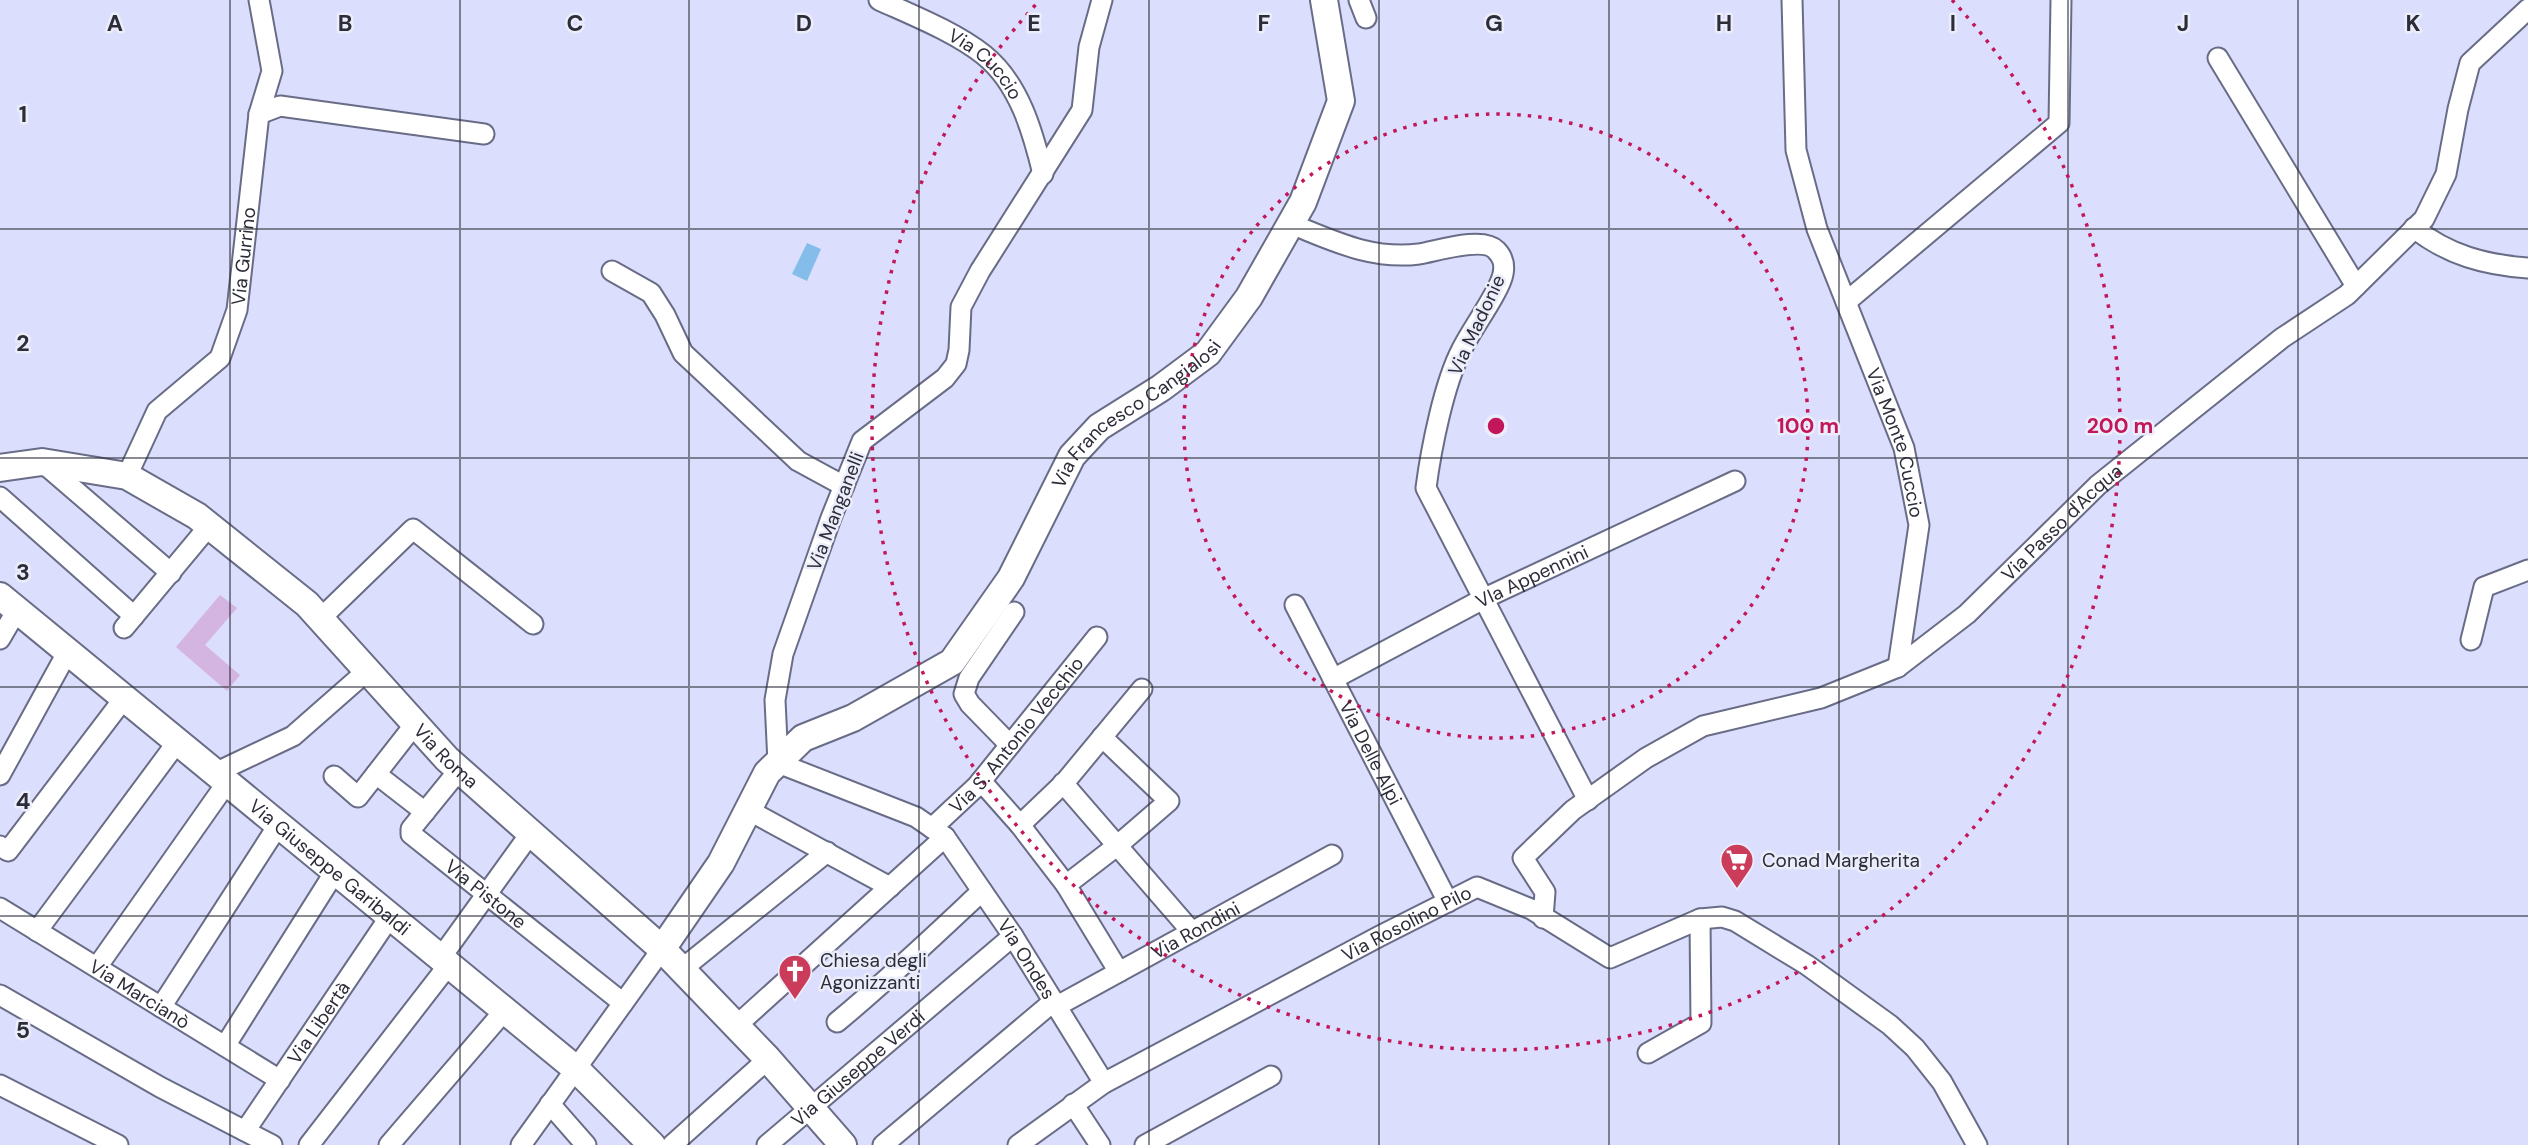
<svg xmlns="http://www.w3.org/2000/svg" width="2528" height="1145" font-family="'DM Sans',sans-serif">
<rect width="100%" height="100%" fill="#dbdffd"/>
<path fill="#d4b4e0" d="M220 595 237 608 205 645 240 675 227 691 176 647Z"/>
<path fill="#85bdea" d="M807 243 821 249 807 281 792 274Z"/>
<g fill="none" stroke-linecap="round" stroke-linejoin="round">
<defs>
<g id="street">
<path id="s1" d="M879 0C912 15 955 32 984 55 1019 83 1033 132 1043 174"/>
<path id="s2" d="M1102 0 1089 47 1082 110 980 271 961 307 959 350 956 364 945 378 862 441 831 518 783 654 775 700 778 763 916 817 945 837 1013 936 1104 1083"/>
<path d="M1359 0 1366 18"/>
<path id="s3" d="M1792 0 1796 150 1817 229 1904 448 1919 525 1898 667"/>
<path d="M2218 58 2356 286"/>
<path d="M259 114 280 106 484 134"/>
<path d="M1291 224C1334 241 1371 260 1419 254 1437 251 1483 236 1496 250 1503 257 1505 264 1503 274 1500 291 1471 330 1462 349 1444 383 1431 449 1426 488L1588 800"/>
<path d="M2414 228C2448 255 2485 265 2528 268"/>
<path d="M612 271 651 293 665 315 683 353 798 461 844 486"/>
<path d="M1846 302 2059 123 2061 0"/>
<path d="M42 462 171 573"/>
<path id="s4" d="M127 476 157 411 220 358 237 310 259 114 272 71 259 0"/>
<path d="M0 497 134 616"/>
<path id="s5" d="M1295 605 1448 902"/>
<path d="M320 619 413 529 533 624"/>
<path d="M124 628 209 526"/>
<path d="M0 639 17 610"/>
<path d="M2471 640 2484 587 2528 570"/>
<path id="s6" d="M1333 679 1485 598 1735 481"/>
<path d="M1010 745 970 704 964 694 969 678 1014 612"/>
<path id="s7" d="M459 770 411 829V834L623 1003"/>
<path d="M217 772 293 736 367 671"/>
<path d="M376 774 425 812"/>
<path d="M0 775 68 651"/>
<path d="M334 776 358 797 415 724"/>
<path d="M981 781 1020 825 1066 885 1119 972"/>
<path d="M1063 783 1192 932"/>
<path d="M748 810 890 887"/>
<path d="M1020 825 1065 782 1142 689"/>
<path id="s8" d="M932 828 977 786 1097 637"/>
<path d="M0 846 8 851 125 697"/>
<path d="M1066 885 1118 845 1169 801 1102 737"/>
<path id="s9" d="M0 908 280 1080"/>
<path id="s10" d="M1543 918 1545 892 1523 858 1573 810 1646 758 1703 726 1821 698 1898 667 1967 614 2098 485 2282 338 2347 295 2424 219 2446 174 2458 109 2470 63 2528 9"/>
<path d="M37 931 178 741"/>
<path d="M442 956 530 834"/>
<path d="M97 967 228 781"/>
<path d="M682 969 827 852"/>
<path d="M0 995 160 1087 272 1145"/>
<path id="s11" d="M1057 1006 1332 855"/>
<path d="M161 1007 279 824"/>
<path d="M837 1022C888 980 934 936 982 891"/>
<path d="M736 1026 945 837"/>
<path d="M225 1046 336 870"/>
<path d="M1648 1053 1701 1023 1700 919"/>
<path d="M0 1085 118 1145"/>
<path d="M550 1104 586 1145"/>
<path d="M1073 1104 1100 1145"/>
<path id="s12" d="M245 1131 391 915"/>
<path d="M309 1145 450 963"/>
<path d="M389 1145 505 1010"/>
<path d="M521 1145 662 949"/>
<path d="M672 1145 768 1059"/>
<path id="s13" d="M767 1145 1013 936"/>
<path d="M883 1145 1054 1001"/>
<path id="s14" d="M1018 1145 1104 1083 1380 936 1477 887 1531 909 1610 958 1700 919 1722 917 1735 921 1807 965 1890 1025 1915 1048 1942 1082 1977 1145"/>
<path d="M1145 1145 1271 1076"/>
</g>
<g id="secondary">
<path id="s15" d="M0 468 42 462 127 476 197 516 307 604 447 759 662 949 768 1059 843 1145"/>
<path id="s16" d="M0 596 576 1069 652 1145"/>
<path id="s17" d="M662 949 721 863 767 773 803 738 853 718 952 662 1011 578 1072 456 1099 427 1161 388 1208 353 1249 297 1303 202 1341 101 1324 0"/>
</g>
</defs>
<use href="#street" stroke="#696c86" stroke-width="23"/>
<use href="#secondary" stroke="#696c86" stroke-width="30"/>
<use href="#street" stroke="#fff" stroke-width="19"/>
<use href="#secondary" stroke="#fff" stroke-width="26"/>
</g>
<path fill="none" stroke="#2c2d39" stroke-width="2" stroke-opacity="0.55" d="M230 0V1145M460 0V1145M689 0V1145M919 0V1145M1149 0V1145M1379 0V1145M1609 0V1145M1839 0V1145M2068 0V1145M2298 0V1145M0 229H2528M0 458H2528M0 687H2528M0 916H2528"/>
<g fill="none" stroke="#c2185b" stroke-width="3.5" stroke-dasharray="3.5 7">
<circle cx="1496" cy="426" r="312"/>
<path d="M1952 0A624 624 0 1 1 1040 0"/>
</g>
<defs>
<symbol id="supermarket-pin" viewBox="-11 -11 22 30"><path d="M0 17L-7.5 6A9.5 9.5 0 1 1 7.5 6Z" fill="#cb3b5a" stroke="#ecedfa"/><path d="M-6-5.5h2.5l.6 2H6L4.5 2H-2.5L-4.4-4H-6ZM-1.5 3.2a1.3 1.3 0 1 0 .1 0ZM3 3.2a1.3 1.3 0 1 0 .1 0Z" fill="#fff"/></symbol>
<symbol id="church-pin" viewBox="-11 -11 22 30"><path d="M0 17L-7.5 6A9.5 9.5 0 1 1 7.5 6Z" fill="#cb3b5a" stroke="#ecedfa"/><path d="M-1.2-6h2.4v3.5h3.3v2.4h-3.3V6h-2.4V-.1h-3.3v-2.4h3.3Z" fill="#fff"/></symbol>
</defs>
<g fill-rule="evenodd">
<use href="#supermarket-pin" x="1718" y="841" width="38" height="52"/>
<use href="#church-pin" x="776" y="952" width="38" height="52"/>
</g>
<g text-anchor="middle" stroke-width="5" stroke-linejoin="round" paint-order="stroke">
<g font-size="19" fill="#2c2d39" stroke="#ecedfa">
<text dy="7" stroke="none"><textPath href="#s1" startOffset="126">Via Cuccio</textPath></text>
<text dy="7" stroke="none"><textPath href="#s4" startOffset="259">Via Gurrino</textPath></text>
<text transform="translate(1476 325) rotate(-65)" y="7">Via Madonie</text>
<text dy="7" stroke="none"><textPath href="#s17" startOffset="738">Via Francesco Cangialosi</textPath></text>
<text dy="7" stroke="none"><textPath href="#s3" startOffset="460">Via Monte Cuccio</textPath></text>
<text transform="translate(835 511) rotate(-69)" y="7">Via Manganelli</text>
<text dy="7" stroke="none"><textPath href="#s10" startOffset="714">Via Passo d'Acqua</textPath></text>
<text dy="7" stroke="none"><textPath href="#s6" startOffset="224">VIa Appennini</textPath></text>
<text dy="7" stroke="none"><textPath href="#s8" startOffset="126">Via S. Antonio Vecchio</textPath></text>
<text dy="7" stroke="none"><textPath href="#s5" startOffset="166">Via Delle Alpi</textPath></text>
<text dy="7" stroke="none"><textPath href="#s15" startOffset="556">Via Roma</textPath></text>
<text dy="7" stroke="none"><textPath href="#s16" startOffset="427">Via Giuseppe Garibaldi</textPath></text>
<text dy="7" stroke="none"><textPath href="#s7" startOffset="177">Via Pistone</textPath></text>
<text dy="7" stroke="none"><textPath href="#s14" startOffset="448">Via Rosolino Pilo</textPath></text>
<text dy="7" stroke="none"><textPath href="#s11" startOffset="158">Via Rondini</textPath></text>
<text dy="7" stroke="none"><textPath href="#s2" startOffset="1190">Via Ondes</textPath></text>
<text dy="7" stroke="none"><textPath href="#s9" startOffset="164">Via Marcianò</textPath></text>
<text dy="7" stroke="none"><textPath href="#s12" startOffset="131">Via Libertà</textPath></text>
<text dy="7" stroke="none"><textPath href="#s13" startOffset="119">Via Giuseppe Verdi</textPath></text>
</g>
<g font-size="19" fill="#2c2d39" stroke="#ecedfa" text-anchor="start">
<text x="1762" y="867">Conad Margherita</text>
<text x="820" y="967">Chiesa degli<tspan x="820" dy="22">Agonizzanti</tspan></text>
</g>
</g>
<g font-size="23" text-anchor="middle" font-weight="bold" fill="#2c2d39" stroke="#ecedfa" stroke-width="5" stroke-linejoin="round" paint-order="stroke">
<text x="115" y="31">A</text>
<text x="345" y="31">B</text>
<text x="575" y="31">C</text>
<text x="804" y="31">D</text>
<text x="1034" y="31">E</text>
<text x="1264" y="31">F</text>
<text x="1494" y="31">G</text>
<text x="1724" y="31">H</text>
<text x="1953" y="31">I</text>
<text x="2183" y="31">J</text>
<text x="2413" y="31">K</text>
<text x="23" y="122">1</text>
<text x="23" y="351">2</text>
<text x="23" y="580">3</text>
<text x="23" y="809">4</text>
<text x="23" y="1038">5</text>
</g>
<circle cx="1496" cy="426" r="10" fill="#c2185b" stroke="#ecedfa" stroke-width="3.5"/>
<g font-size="21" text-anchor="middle" font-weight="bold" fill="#c2185b" stroke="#ecedfa" stroke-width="5" stroke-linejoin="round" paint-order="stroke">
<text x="1808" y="433">100 m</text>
<text x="2120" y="433">200 m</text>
</g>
</svg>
